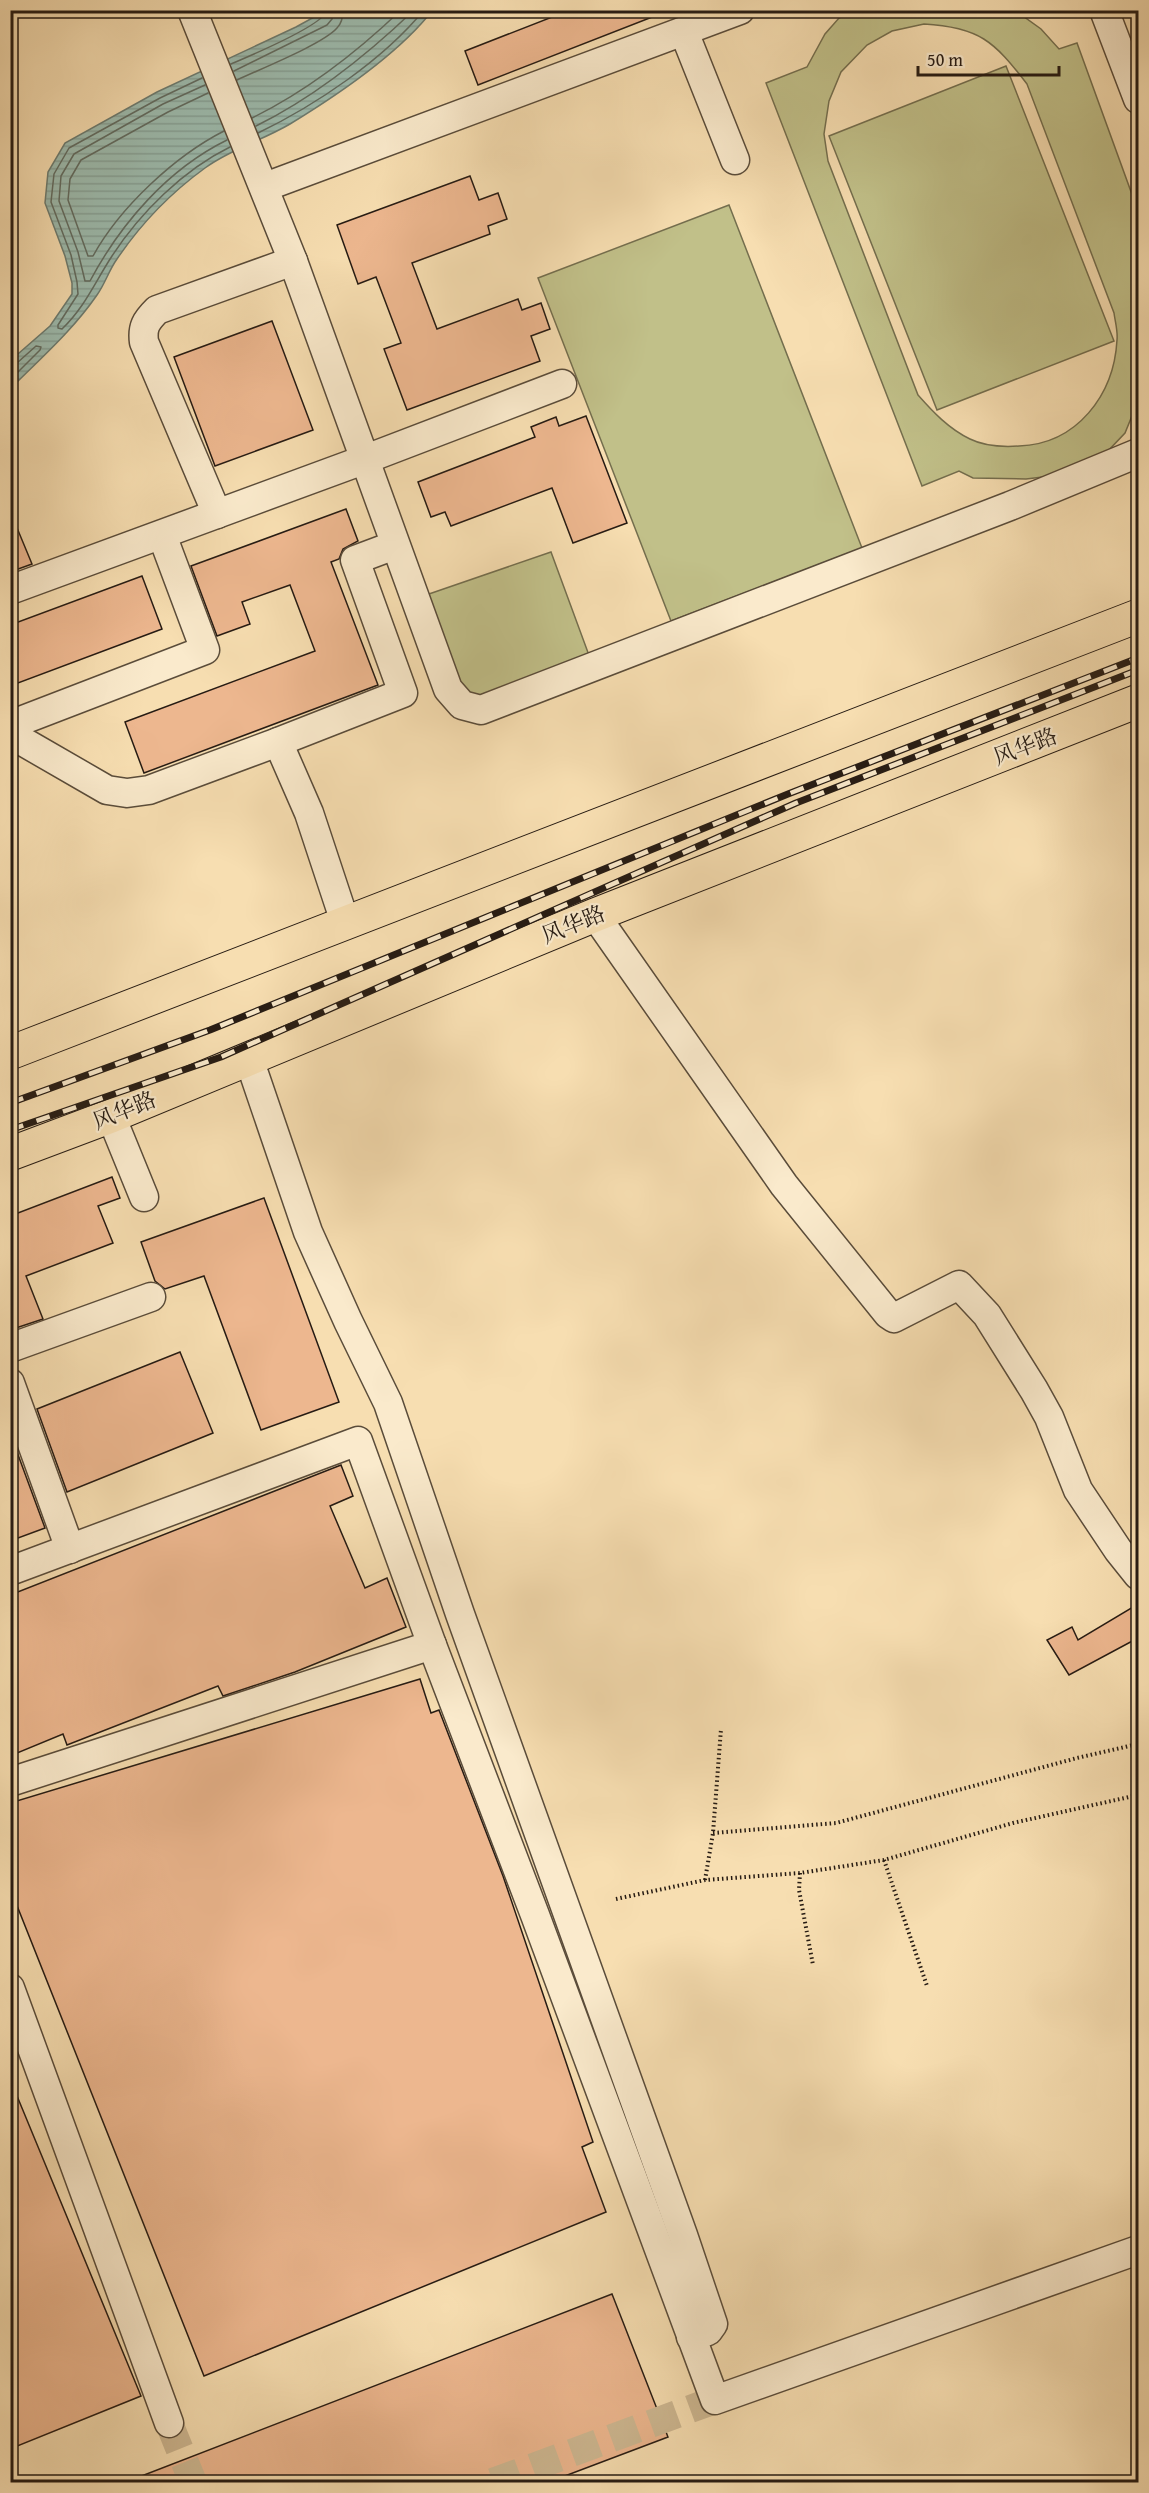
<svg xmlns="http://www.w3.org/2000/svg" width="1149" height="2493" font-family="'Gentium Book Plus','Noto Serif SC',serif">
<defs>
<pattern id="water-rules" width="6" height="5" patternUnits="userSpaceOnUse" patternTransform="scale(1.5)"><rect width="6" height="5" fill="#9dbcaf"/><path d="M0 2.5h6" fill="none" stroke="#87a196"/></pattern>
</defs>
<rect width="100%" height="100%" fill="#f7deb1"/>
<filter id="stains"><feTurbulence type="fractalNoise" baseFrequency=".00333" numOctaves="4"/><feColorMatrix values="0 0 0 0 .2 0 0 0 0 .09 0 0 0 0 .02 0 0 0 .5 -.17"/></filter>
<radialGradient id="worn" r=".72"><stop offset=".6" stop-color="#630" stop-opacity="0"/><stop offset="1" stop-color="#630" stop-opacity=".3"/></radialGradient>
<g fill="#c1c089" stroke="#746e4e" stroke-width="1.5" fill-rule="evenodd">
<path d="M852 11H1016L1041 29 1059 49 1077 43 1138 211V401L1125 433 1105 454 1051 476 1026 479 973 478 959 471 922 486 766 83 807 67 825 34 839 18ZM924 24C979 27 994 41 1027 84L1114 313C1115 321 1118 331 1117 340 1114 395 1077 444 1019 446 1004 447 984 446 970 439 949 429 933 412 918 395L828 161 824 134 829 101 841 72 867 45 892 31Z"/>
<path d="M1006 66 1114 341 937 410 829 136Z"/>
<path d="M729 205 862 548 671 621 538 278Z"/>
<path d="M551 552 590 658 472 698 462 693 426 595Z"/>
</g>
<path fill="url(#water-rules)" stroke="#6d7c71" stroke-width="1.5" d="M325 11H432C399 53 336 96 290 124 263 140 231 149 205 168 172 192 140 225 117 259 109 270 105 284 97 295 73 330 41 358 11 388V360L50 326 72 294V283L65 256 45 203 48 172 65 143 157 92 296 27Z"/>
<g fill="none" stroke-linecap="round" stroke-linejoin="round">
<g stroke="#626c61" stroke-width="1.5">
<path d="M231 64C247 57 325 25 327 10"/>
<path d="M234 71 327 25 332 19 334 10"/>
<path d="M202 78 160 98 69 148 54 174 51 202 71 255 77 282 78 294 58 325V328L62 329C85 307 95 282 112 256 140 213 183 170 230 147"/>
<path d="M237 80C260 69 323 44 337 28 342 23 343 17 343 10"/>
<path d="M205 85 163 104 74 154 61 176 59 201 78 252 85 281H90C121 223 168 169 227 140"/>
<path d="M208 93 168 112 81 160 70 179 68 200 88 256H93C120 207 175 156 224 131"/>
<path d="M252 118C307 91 356 53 401 10"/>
<path d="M256 126C315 97 366 56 414 10"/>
<path d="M258 133C316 105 383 60 424 10"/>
<path d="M10 365 17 363 36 346 41 347 40 350 10 380"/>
</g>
</g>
<g fill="#edb78f" stroke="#261b13" stroke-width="1.5">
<path d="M570 10 665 12 478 85 465 51Z"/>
<path d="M470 176 479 200 498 193 507 219 488 226 490 234 412 263 437 329 518 299 522 310 541 303 550 329 531 336 540 361 407 410 384 349 401 343 376 277 358 284 337 225Z"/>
<path d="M272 321 313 430 215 466 174 357Z"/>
<path d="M586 416 627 523 573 543 552 488 451 526 445 512 431 517 418 482 535 437 531 427 556 417 559 426Z"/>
<path d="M346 509 358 541 343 549 339 559 331 562 378 685 144 773 125 722 315 651 290 585 242 602 250 624 217 636 191 566Z"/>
<path d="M10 511 32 564 10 572Z"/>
<path d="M142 576 162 629 10 686V625Z"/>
<path d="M112 1177 120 1198 98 1206 113 1243 26 1276 43 1319 10 1330V1216Z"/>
<path d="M264 1198 339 1402 261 1430 204 1276 165 1289 155 1281 141 1242Z"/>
<path d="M180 1352 213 1433 67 1492 37 1409Z"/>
<path d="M10 1433 45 1528 10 1541Z"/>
<path d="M341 1465 353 1496 330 1506 365 1588 387 1578 406 1627 295 1672 223 1696 218 1686 67 1745 63 1734 10 1756V1595Z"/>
<path d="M1138 1604V1638L1069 1675 1047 1640 1072 1627 1078 1640Z"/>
<path d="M420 1679 431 1713 439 1710 503 1876 593 2142 582 2147 606 2212 204 2376 10 1888V1803Z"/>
<path d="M10 2079 141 2396 10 2449Z"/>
<path d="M612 2294 668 2437 549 2482H126Z"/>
</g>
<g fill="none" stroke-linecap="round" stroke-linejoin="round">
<g stroke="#cdb791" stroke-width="28" stroke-dasharray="28 14" stroke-linecap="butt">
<path d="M169 2423 193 2482"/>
<path d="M493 2482 715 2400"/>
</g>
<defs>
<g id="minor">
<path d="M192 10 293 261 448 689 462 705 481 710 1010 506 1138 453"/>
<path d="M1104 10 1138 99"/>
<path d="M684 32 735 160"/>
<path d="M265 187 740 10"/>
<path d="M217 514 144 342C142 327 146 321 157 310L293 261"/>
<path d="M10 590 366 459 562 384"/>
<path d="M10 725 205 650 162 535"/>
<path d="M10 734 107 790 127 793 149 790 278 742"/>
<path d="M595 915 784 1185 888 1314 894 1318 959 1285 987 1315 1034 1390 1049 1417 1078 1490 1118 1550 1138 1575"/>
<path d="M345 922 309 813 278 742 403 693 355 560 395 545"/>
<path d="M249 1059 308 1232 348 1321 388 1403 460 1614 683 2235 713 2324 708 2331 691 2337"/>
<path d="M111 1116 144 1197"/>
<path d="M10 1348 151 1297"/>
<path d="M10 1383 70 1549"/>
<path d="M10 1571 358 1441 432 1645 10 1782"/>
<path d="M432 1645 535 1915 715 2400 1138 2250"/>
<path d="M10 1988 169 2423"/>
</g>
<g id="major">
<path d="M10 1053 1138 616"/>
<path d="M10 1154 111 1116 595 915 1138 701"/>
</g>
</defs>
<use href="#minor" stroke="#5a4c3a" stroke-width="31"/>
<use href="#major" stroke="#261b13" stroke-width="35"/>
<g stroke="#261b13" stroke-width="4" stroke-dasharray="1.5 3" stroke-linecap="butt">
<path d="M713 1833 836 1823 1077 1758 1138 1744"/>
<path d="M884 1860 927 1986"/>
<path d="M800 1873 799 1890 813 1965"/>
<path d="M705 1880 713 1833 721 1729"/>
<path d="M616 1899 705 1880 800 1873 884 1860 1013 1823 1138 1795"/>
</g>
<use href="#minor" stroke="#faeacc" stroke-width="28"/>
<use href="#major" stroke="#f7deb1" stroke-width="33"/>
<defs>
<g id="rail">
<path d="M10 1103 210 1030 788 794 1138 658"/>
<path d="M10 1130 221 1057 796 803 1138 670"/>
</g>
</defs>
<use href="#rail" stroke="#261b13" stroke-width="7"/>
<use href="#rail" stroke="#faeacc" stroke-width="4.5" stroke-dasharray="14" stroke-linecap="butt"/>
</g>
<g text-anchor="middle" stroke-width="4.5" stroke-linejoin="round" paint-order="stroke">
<g font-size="22" fill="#261b13" stroke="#faeacc">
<text transform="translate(1025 746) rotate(-21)" y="8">风华路</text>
<text transform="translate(573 924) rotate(-22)" y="8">风华路</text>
<text transform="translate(124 1110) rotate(-22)" y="8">风华路</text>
</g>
</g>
<rect width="1149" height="2493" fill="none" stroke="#f7deb1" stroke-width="36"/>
<rect x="12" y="12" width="1125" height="2469" fill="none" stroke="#261b13" stroke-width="3"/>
<rect x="18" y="18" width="1113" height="2457" fill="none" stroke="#261b13" stroke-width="1.5"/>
<path d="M918 66v9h141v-9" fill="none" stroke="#261b13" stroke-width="3"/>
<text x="927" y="66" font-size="18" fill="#261b13" stroke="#faeacc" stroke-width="4.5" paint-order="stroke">50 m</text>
<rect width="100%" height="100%" filter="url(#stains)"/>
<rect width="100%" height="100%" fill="url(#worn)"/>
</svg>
